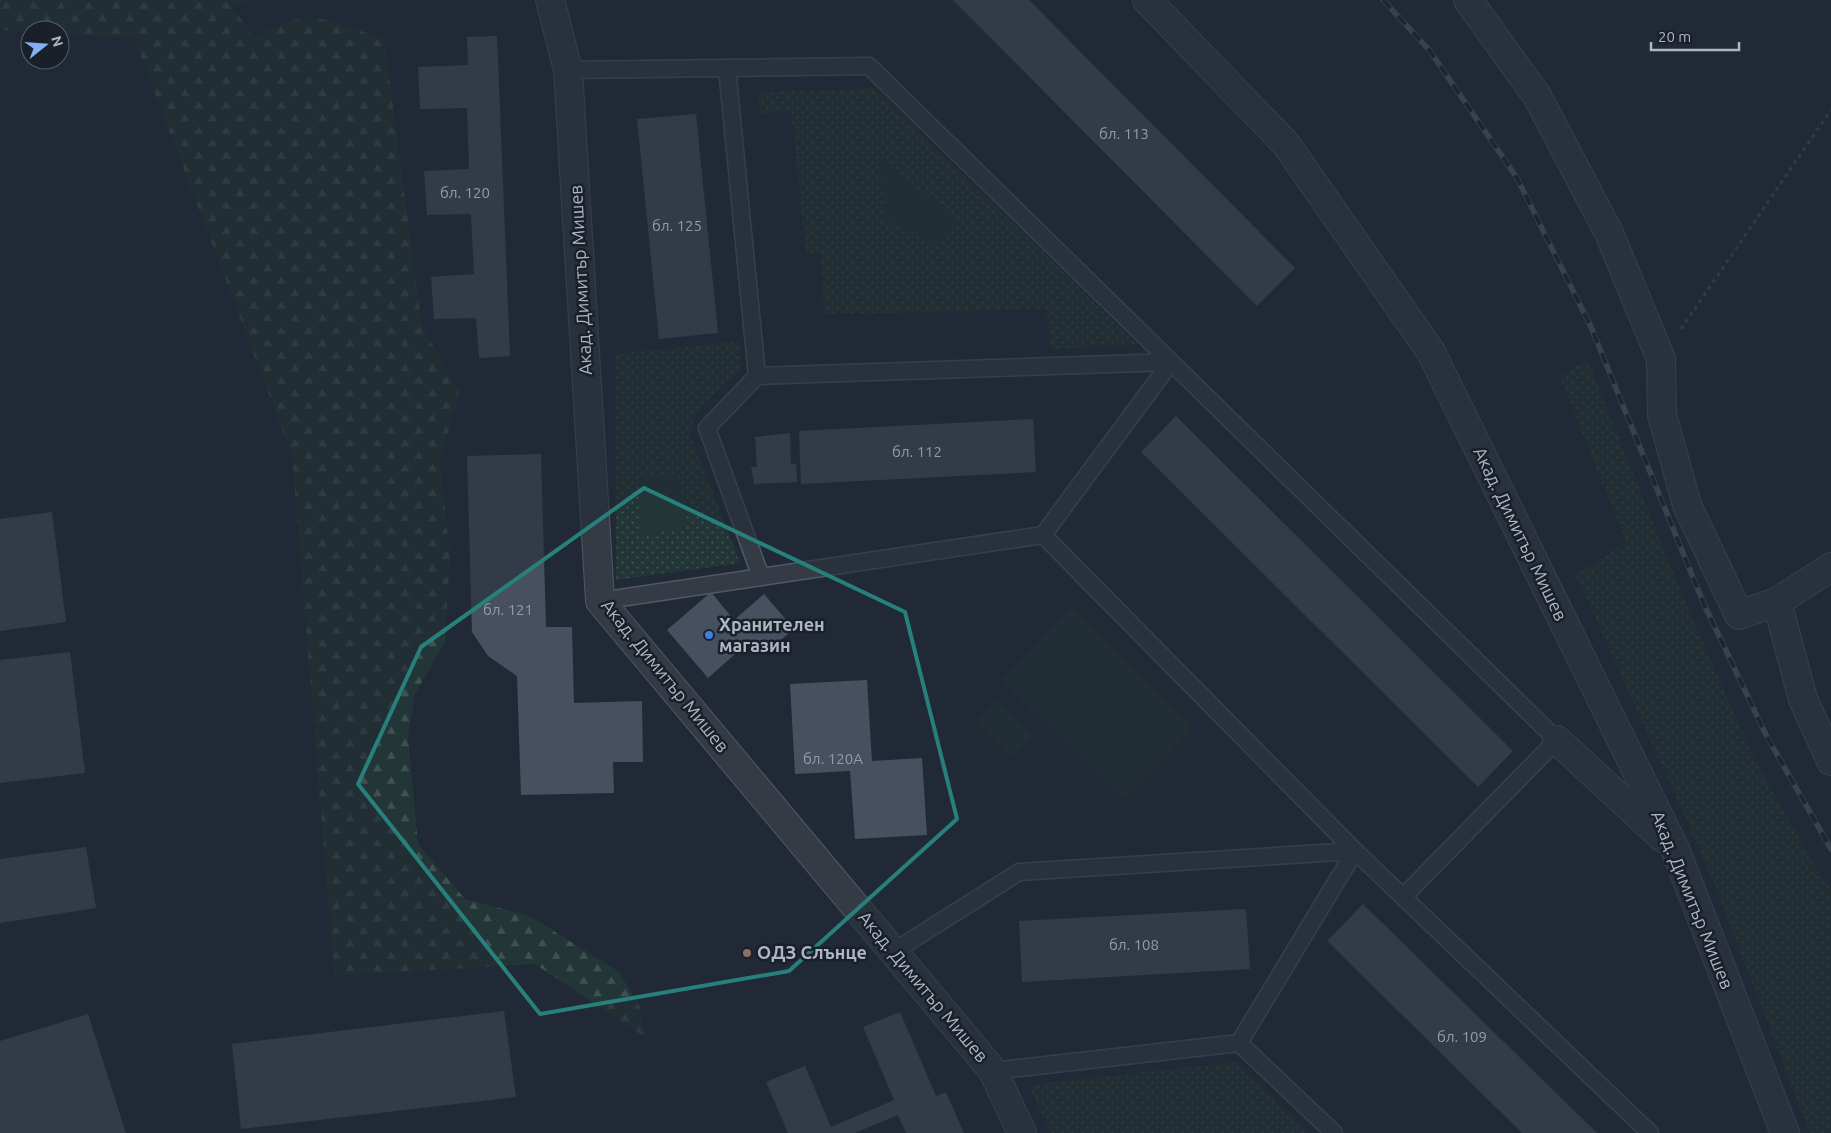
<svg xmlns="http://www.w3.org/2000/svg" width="1831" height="1133" font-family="Ubuntu,sans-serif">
<defs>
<pattern id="grass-dots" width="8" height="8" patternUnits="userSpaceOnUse" patternTransform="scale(1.25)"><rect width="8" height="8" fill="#233637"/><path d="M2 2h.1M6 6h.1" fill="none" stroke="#405152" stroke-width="1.8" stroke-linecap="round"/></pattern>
<pattern id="forest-firs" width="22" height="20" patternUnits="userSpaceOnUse" patternTransform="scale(1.25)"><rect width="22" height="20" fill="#233637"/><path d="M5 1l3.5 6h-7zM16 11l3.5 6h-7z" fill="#405152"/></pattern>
</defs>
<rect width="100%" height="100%" fill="#202935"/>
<g fill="url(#grass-dots)">
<path d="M874 88 1138 345 1050 349 1047 310 824 314 821 253 806 254 791 111 760 113 758 93Z"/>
<path d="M741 341V367L695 414 690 434 740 563 616 580 615 354Z"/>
<path d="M1588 361 1689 611 1753 756 1820 875 1831 889V1133H1810L1709 871 1576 575 1626 542 1559 375Z"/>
<path d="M1237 1062 1309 1133H1051L1028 1085Z"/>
</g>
<path fill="url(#forest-firs)" d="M0 0H247L232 7 253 36 309 15 384 38 422 326 459 391 440 462 450 555 445 642 415 694 408 736 418 844 465 899 530 916 619 972 640 1007 645 1037 535 964 334 976 292 455 134 38 60 34V30H30V32L0 30Z"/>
<g fill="#233637">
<path d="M880 158 959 223 939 247 886 219Z"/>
<path d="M639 476 678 477 688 527 641 535Z"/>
<path d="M1072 607 1195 728 1124 800 1002 679Z"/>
<path d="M997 699 1033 736 1011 758 975 722Z"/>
</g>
<g fill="#47505e">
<path d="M953 0H1029L1295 268 1257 306Z"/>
<path d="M497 36 510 356 479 358 476 318 434 319 431 277 474 274 471 214 427 215 424 171 469 169 467 108 420 109 418 67 468 65 467 37Z"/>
<path d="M696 114 718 333 659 339 637 119Z"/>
<path d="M1176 416 1513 751 1478 787 1141 452Z"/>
<path d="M1033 419 1036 472 801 484 799 431Z"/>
<path d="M790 433 791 464H796L797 482 754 484 751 467H757L755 437Z"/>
<path d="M541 454 546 627H572L574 703 642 701 643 762H613L614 793 521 795 517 676 488 656 472 632 467 456Z"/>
<path d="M52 512 66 622 0 631V519Z"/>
<path d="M711 592 734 620 764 594 794 629 764 654 751 640 708 678 667 630Z"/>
<path d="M70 652 85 773 0 783V660Z"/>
<path d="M867 680 872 761 922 758 927 835 855 839 850 771 795 774 790 684Z"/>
<path d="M86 847 96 908 0 923V859Z"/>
<path d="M1363 904 1597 1133H1522L1327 941Z"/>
<path d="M1246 909 1250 969 1022 982 1019 921Z"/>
<path d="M504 1011 516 1097 241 1129 232 1044Z"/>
<path d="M900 1012 936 1096 946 1092 964 1133H906L898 1115 855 1133H788L766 1082 805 1066 831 1127 894 1100 863 1027Z"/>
<path d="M88 1014 126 1133H0V1041Z"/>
</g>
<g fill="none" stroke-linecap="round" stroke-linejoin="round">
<defs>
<g id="lane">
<path d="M727 68 757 376"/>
<path d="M568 70 869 66 1171 362 1043 535 600 601"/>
<path d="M1043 535 1355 851 1650 1133"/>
<path d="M761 577 707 428 757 376 1171 362 1557 740 1403 897"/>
<path d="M893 952 1019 872 1355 851"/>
<path d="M1239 1043 1355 851"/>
<path d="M993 1071 1239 1043 1334 1133"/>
</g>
<g id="street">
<path d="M550 0 568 70 600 601 993 1071 1022 1133"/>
<path d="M1147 0 1286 144 1431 352 1675 849 1785 1133"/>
<path d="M1468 0 1537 96 1609 233 1661 359 1662 415 1687 505 1739 615 1777 602 1831 567"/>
<path d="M1777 602 1803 699 1831 761"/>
<path d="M1557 740 1663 838"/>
</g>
</defs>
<use href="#lane" stroke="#515963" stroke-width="19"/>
<use href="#street" stroke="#515963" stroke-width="30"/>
<path stroke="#405153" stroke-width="3" stroke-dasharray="4 4" stroke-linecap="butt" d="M1681 329 1831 110"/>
<use href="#lane" stroke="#343b45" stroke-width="16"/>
<use href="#street" stroke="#343b45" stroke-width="28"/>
<defs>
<path id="rail" d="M1383 0 1430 51 1517 178 1591 327 1703 602 1766 735 1831 849"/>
</defs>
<use href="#rail" stroke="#565f6c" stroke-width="5.5"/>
<use href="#rail" stroke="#19202a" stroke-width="4" stroke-dasharray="11" stroke-linecap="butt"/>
</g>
<path d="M0 0H1831V1133H0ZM644 488 905 612 957 819 789 971 540 1014 358 784 421 647Z" fill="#202935" fill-opacity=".55" fill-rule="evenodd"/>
<path fill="none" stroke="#27807b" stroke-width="4" stroke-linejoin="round" d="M644 488 905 612 957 819 789 971 540 1014 358 784 421 647Z"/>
<circle fill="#3f7fe0" stroke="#19202a" stroke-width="2" cx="709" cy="635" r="5"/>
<circle fill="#8d6e63" stroke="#19202a" stroke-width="2" cx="747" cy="953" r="5"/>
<g text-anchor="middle" stroke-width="5" stroke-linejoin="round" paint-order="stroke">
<g font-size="15" fill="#949ca9">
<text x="1124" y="139">бл. 113</text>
<text x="465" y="198">бл. 120</text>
<text x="677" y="231">бл. 125</text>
<text x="917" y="457">бл. 112</text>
<text x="508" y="615">бл. 121</text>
<text x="833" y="764">бл. 120А</text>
<text x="1134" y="950">бл. 108</text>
<text x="1462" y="1042">бл. 109</text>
</g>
<g font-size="18" fill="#aeb6c2" stroke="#19202a">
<text transform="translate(581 280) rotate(-93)" y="6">Акад. Димитър Мишев</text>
<text transform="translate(1520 534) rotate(64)" y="6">Акад. Димитър Мишев</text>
<text transform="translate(665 676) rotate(51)" y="6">Акад. Димитър Мишев</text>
<text transform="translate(1692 900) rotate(68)" y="6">Акад. Димитър Мишев</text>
<text transform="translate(923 987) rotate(50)" y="6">Акад. Димитър Мишев</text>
</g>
<g font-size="18" font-weight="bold" fill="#aeb6c2" stroke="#19202a" text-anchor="start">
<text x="719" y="631">Хранителен<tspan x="719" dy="21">магазин</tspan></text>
<text x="757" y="959">ОДЗ Слънце</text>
</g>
</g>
<g transform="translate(45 45) rotate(73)"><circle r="24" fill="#19202a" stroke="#555c67"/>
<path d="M0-4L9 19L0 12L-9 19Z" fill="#84aff1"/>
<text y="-8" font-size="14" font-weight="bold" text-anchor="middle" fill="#aeb6c2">N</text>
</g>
<path d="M1651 42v8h88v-8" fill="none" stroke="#aeb6c2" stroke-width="2.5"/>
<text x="1658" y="42" font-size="15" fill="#aeb6c2" stroke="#19202a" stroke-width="4" paint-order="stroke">20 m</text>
</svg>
